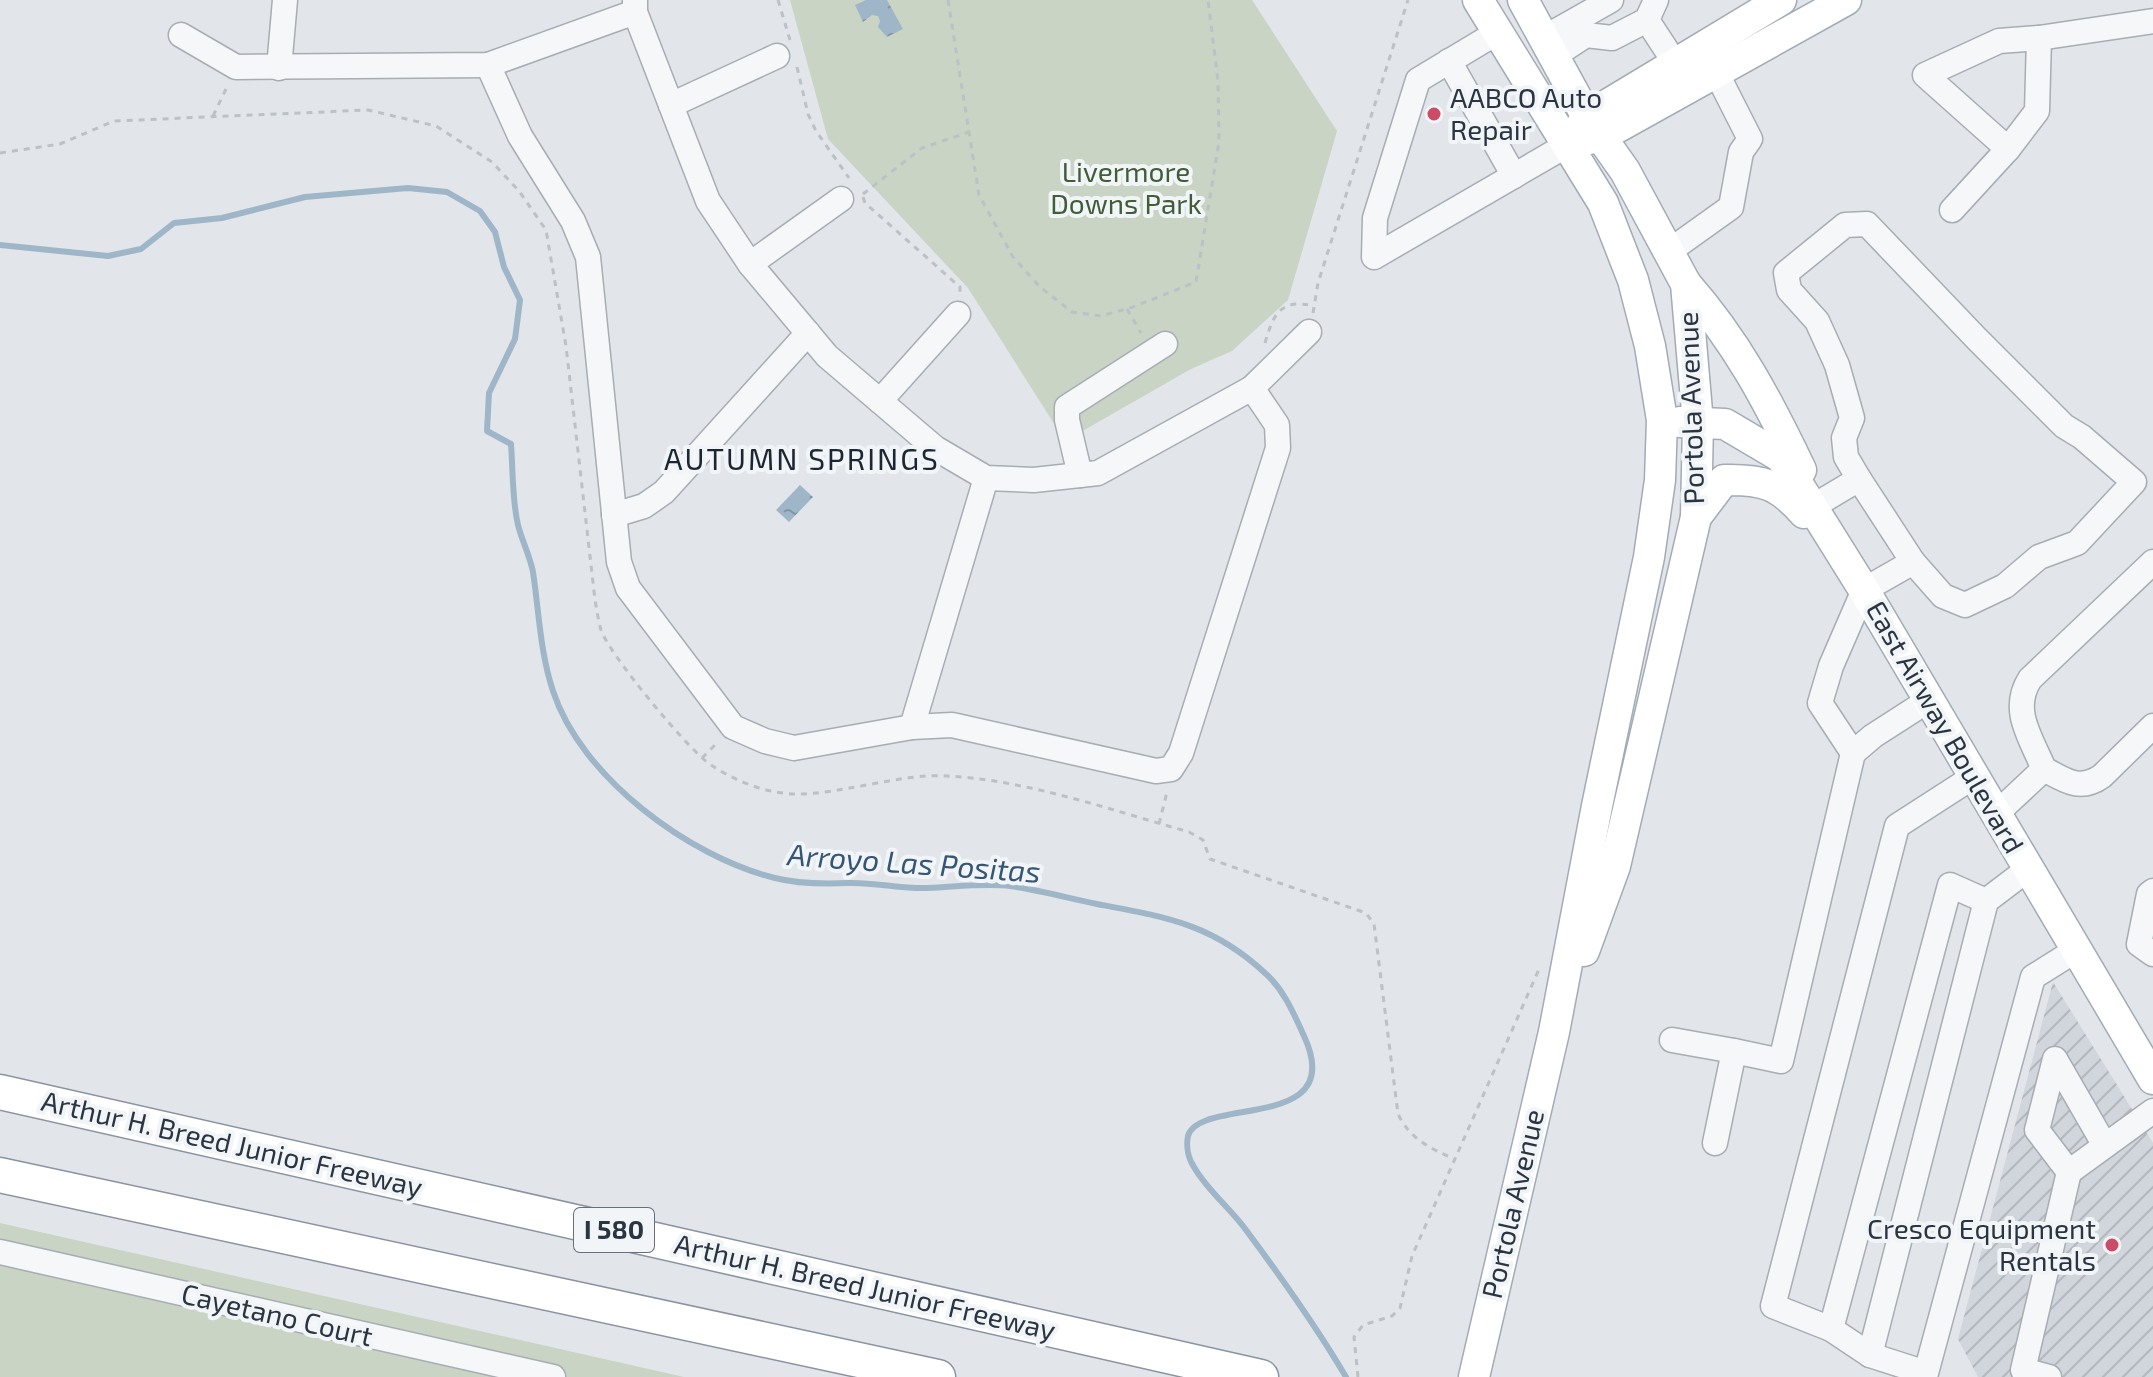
<svg xmlns="http://www.w3.org/2000/svg" width="2153" height="1377" font-family="'Exo 2',sans-serif">
<defs>
<pattern id="industrial-furrows" width="10" height="10" patternUnits="userSpaceOnUse" patternTransform="scale(2)"><rect width="10" height="10" fill="#d1d5dc"/><path d="M-1 1l2-2M0 10L10 0M9 11l2-2" fill="none" stroke="#b4b7be"/></pattern>
<pattern id="water-ripples" width="26" height="14" patternUnits="userSpaceOnUse" patternTransform="scale(2)"><rect width="26" height="14" fill="#9fb6c9"/><path d="M2 4q2-2 4 0t4 0M15 11q2-2 4 0t4 0" fill="none" stroke="#8295a5"/></pattern>
</defs>
<rect width="100%" height="100%" fill="#e2e6ea"/>
<path fill="url(#industrial-furrows)" d="M2053 982 2153 1143V1377H1978L1958 1339Z"/>
<g fill="#c9d4c4">
<path d="M790 0H1252L1337 131 1288 300 1232 351 1191 369 1065 441 968 288 828 139Z"/>
<path d="M0 1223 684 1377H0Z"/>
</g>
<g fill="url(#water-ripples)">
<path d="M866 0H887L903 29 887 37 878 27 880 21 878 16 872 15 863 22 855 5Z"/>
<path d="M800 485 813 497 789 522 776 510Z"/>
</g>
<g fill="none" stroke-linecap="round" stroke-linejoin="round">
<path stroke="#9fb6c9" stroke-width="6" d="M0 245 108 256 141 249 174 223 222 218 305 197 408 188 447 192 480 211 495 232 504 267 520 300 515 339 489 393 487 431 511 444C513 470 512 500 518 525 522 541 530 556 533 572 539 612 540 652 553 691 581 777 689 857 775 878 798 884 824 884 848 883 874 882 901 889 928 888 955 887 983 883 1010 886 1039 890 1068 898 1097 904 1166 917 1213 924 1266 974 1284 990 1294 1014 1304 1036 1349 1133 1199 1096 1188 1136 1186 1146 1188 1158 1194 1167 1207 1190 1230 1208 1246 1230 1281 1277 1316 1326 1346 1377"/>
<defs>
<g id="minor">
<path d="M635 0V12L708 201 750 264 827 356 935 448 986 478 1034 480 1098 473 1252 388 1309 332"/>
<path d="M1647 20 1675 63"/>
<path d="M1498 32 1418 80 1375 218 1374 257 1567 145"/>
<path d="M181 35 236 67 488 65 635 12"/>
<path d="M1544 38 1611 0"/>
<path d="M1554 56 1586 35 1612 38 1647 20 1656 0"/>
<path d="M1449 61 1514 176"/>
<path d="M488 65 520 136 573 221 588 257 619 562 628 588 733 727 765 741 794 748 912 727 986 478"/>
<path d="M279 68 285 0"/>
<path d="M671 105 777 56"/>
<path d="M2008 149 1925 75 1999 41 2039 38 2153 21"/>
<path d="M1952 210 2008 149 2037 111 2039 38"/>
<path d="M1668 252 1731 207 1741 152 1750 139 1717 74"/>
<path d="M750 264 841 199"/>
<path d="M880 401 958 314"/>
<path d="M1080 475 1067 420V407L1165 344"/>
<path d="M1859 479 1913 562"/>
<path d="M1812 507 1859 479 1846 457 1844 438 1852 418 1837 365 1817 321 1789 290 1786 273 1845 225 1867 224 1977 339 2064 426 2082 437 2134 482 2077 543 2039 557 2005 586 1965 605 1943 596 1913 562 1864 590 1831 666 1820 703 1853 753 1873 736 1929 700"/>
<path d="M614 515 644 506 664 492 808 333"/>
<path d="M2153 562 2030 679C2010 710 2031 738 2044 769 2064 780 2080 792 2102 776L2153 726"/>
<path d="M912 727 952 725 1156 771 1171 769 1181 753 1278 448 1277 425 1252 388"/>
<path d="M1973 777 1897 826 1773 1306 1831 1329 1870 1355 1926 1373 2033 977 2076 950"/>
<path d="M1996 814 2044 769"/>
<path d="M2153 891 2149 894 2139 944 2153 954"/>
<path d="M1672 1040 1734 1051"/>
<path d="M1715 1143 1734 1051 1781 1061 1853 753"/>
<path d="M2104 1144 2055 1059 2037 1130 2069 1172 2153 1111"/>
<path d="M0 1252 553 1377"/>
<path d="M1831 1329 1950 885 1986 901"/>
<path d="M1870 1355 1986 901 2028 869"/>
<path d="M2049 1377 2023 1370 2069 1172"/>
</g>
<g id="major">
<path d="M1523 0 1587 117 1625 171 1686 284 1698 423 1696 517 1615 866 1584 951"/>
<path d="M1576 133 1587 117 1781 0"/>
<path d="M1584 140 1602 136 1846 0"/>
<path d="M1686 284C1737 342 1768 401 1801 470"/>
<path d="M1680 422 1725 424 1781 457 1864 590 2153 1079"/>
<path d="M1696 517 1724 480C1762 479 1779 484 1804 513"/>
<path d="M1474 1377 1554 1032 1597 806 1649 557 1660 480 1662 420 1650 346 1633 280 1603 203 1478 0"/>
</g>
<g id="highway">
<path d="M0 1092 1261 1377"/>
<path d="M0 1175 938 1377"/>
</g>
</defs>
<use href="#minor" stroke="#a7adb4" stroke-width="27"/>
<use href="#major" stroke="#a2abb6" stroke-width="33"/>
<use href="#highway" stroke="#8a94a1" stroke-width="37"/>
<g stroke="#bcc1c6" stroke-width="3" stroke-dasharray="6 6" stroke-linecap="butt">
<path d="M778 0 790 40"/>
<path d="M948 0 979 195 1013 257 1040 287 1072 312 1101 316 1133 307 1196 282 1219 142 1218 81 1208 0"/>
<path d="M797 67 808 114 816 131 849 178"/>
<path d="M213 116 227 87"/>
<path d="M0 153 60 144 114 121 368 110 436 126 492 162 519 191 546 230 566 346 595 600C597 610 598 620 601 630 609 654 689 751 711 765 735 781 767 794 797 794 844 794 901 773 947 776 1027 780 1111 810 1189 832L1203 840 1210 859 1366 913 1374 924 1398 1114C1410 1139 1430 1148 1454 1159"/>
<path d="M863 194 922 148 969 132"/>
<path d="M863 197 865 203 960 287V294"/>
<path d="M1127 309 1141 333"/>
<path d="M1313 313 1318 283 1408 0"/>
<path d="M1265 343C1273 315 1280 298 1314 306"/>
<path d="M702 758 719 741"/>
<path d="M1159 824 1167 792"/>
<path d="M1358 1377 1354 1337 1363 1325 1392 1316 1400 1308 1412 1256 1540 967"/>
</g>
<use href="#minor" stroke="#f5f7f9" stroke-width="24"/>
<use href="#major" stroke="#fff" stroke-width="30"/>
<use href="#highway" stroke="#fff" stroke-width="34"/>
</g>
<g fill="#cb4c66" stroke="#f2f5f8" stroke-width="3">
<circle cx="1434" cy="114" r="8"/>
<circle cx="2112" cy="1245" r="8"/>
</g>
<g text-anchor="middle" stroke-width="8" stroke-linejoin="round" paint-order="stroke">
<rect fill="#f2f5f8" stroke="#676f79" stroke-width="2" x="574" y="1208" width="80" height="44" rx="6"/>
<g font-size="26" font-weight="bold" fill="#2b3542">
<text x="614" y="1239">I 580</text>
</g>
<g font-size="28" fill="#2b3542" stroke="#f2f5f8" text-anchor="start">
<text x="1450" y="108">AABCO Auto<tspan x="1450" dy="32">Repair</tspan></text>
<text x="2096" y="1239" text-anchor="end">Cresco Equipment<tspan x="2096" dy="32">Rentals</tspan></text>
</g>
<g font-size="28" fill="#415d38" stroke="#f2f5f8">
<text x="1126" y="182">Livermore<tspan x="1126" dy="32">Downs Park</tspan></text>
</g>
<g font-size="28" fill="#2b3542" stroke="#f2f5f8">
<text transform="translate(1691 408) rotate(-92)" y="10">Portola Avenue</text>
<text transform="translate(1945 727) rotate(60)" y="10">East Airway Boulevard</text>
<text transform="translate(232 1144) rotate(13)" y="10">Arthur H. Breed Junior Freeway</text>
<text transform="translate(1513 1204) rotate(-77)" y="10">Portola Avenue</text>
<text transform="translate(865 1287) rotate(13)" y="10">Arthur H. Breed Junior Freeway</text>
<text transform="translate(277 1315) rotate(13)" y="10">Cayetano Court</text>
</g>
<g font-size="30" letter-spacing="2" fill="#1d2633" stroke="#f2f5f8">
<text x="802" y="470">AUTUMN SPRINGS</text>
</g>
<g font-size="30" font-style="italic" fill="#365675" stroke="#f2f5f8">
<text transform="translate(914 864) rotate(4)" y="10">Arroyo Las Positas</text>
</g>
</g>
</svg>
